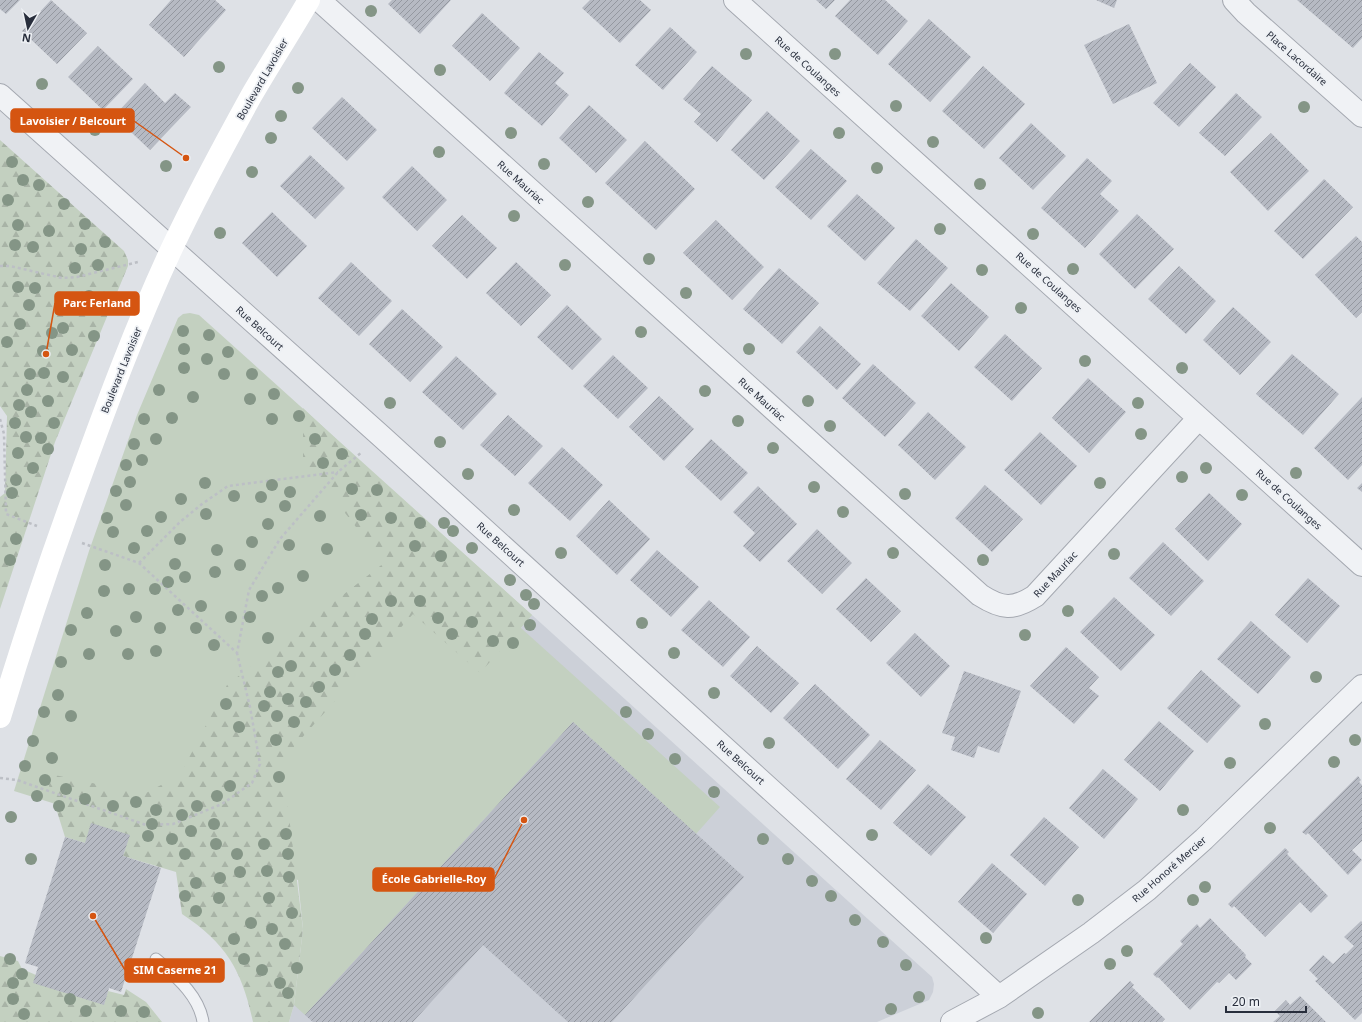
<svg xmlns="http://www.w3.org/2000/svg" width="1362" height="1022" font-family="'Noto Sans',sans-serif">
<style>
.built{fill:#ccd0d8}
.green{fill:#c3d0c0}
.forest{fill:url(#forest-firs)}
.building{fill:url(#building-hatch)}
.lines{fill:none;stroke-linecap:round;stroke-linejoin:round}
.lane-casing{stroke:#a4a8b0;stroke-width:13}
.street-casing{stroke:#a4a8b0;stroke-width:24}
.path{stroke:#bcbfc5;stroke-width:2.5;stroke-dasharray:3 3;stroke-linecap:butt}
.lane{stroke:#f0f2f5;stroke-width:11}
.street{stroke:#f0f2f5;stroke-width:22}
.secondary{stroke:#fff;stroke-width:22}
.tree{fill:#849586}
.labels{text-anchor:middle;stroke-width:3.5;stroke-linejoin:round;paint-order:stroke}
.street-label{font-size:10px;fill:#282e3c;stroke:#edf0f4}
.leader{fill:none;stroke:#d55511;stroke-width:1.5}
.callout-dot{fill:#d55511;stroke:#edf0f4;stroke-width:1.5}
.callout{fill:#d55511;stroke:#d55511;stroke-width:1.5}
.callout-label{font-size:11px;text-anchor:middle;font-weight:bold;fill:#fff}
</style>
<defs>
<pattern id="forest-firs" width="22" height="20" patternUnits="userSpaceOnUse"><rect width="22" height="20" fill="#c3d0c0"/><path d="M5 1l3.5 6h-7zM16 11l3.5 6h-7z" fill="#a8b3a6"/></pattern>
<pattern id="building-hatch" width="6" height="6" patternUnits="userSpaceOnUse"><rect width="6" height="6" fill="#b6bac3"/><path d="M-1 1l2-2M0 6l6-6M5 7l2-2" fill="none" stroke="#9498a0"/></pattern>
</defs>
<rect width="100%" height="100%" fill="#dee1e6"/>
<path class="built" d="M532,615L932,977L934,984L933,992L929,1000L877,1022H289L294,1005L521,628Z"/>
<path class="green" d="M190,313L199,315L532,615L521,628L720,807L696,834L573,722L305,1015L294,1005L303,929L298,880L14,791L89,551L137,415L178,318L183,314Z"/>
<path class="forest" d="M0,140L124,251L128,260V266L55,442L0,609V497L5,493L7,416L0,406Z
M303,408L350,452L532,615L480,673L413,614L282,760L303,929L294,1005L289,1022H253C242,971 227,944 182,914L176,872L123,856L129,836L85,843L65,837L45,773L144,794L180,775L227,685L384,563L303,459Z
M0,956L18,961L22,969L104,1004L108,991L124,995L126,989L146,1002L162,1022H0Z"/>
<path class="building" d="M0,0H20L6,14L0,9Z
M51,0L87,33L57,64L22,31Z
M171,0H215L226,10L184,57L149,25Z
M392,0H451L420,34L388,4Z
M590,0H640L651,10L620,43L582,8Z
M816,0H835L826,9Z
M850,0H885L908,21L878,55L835,16Z
M1096,0H1117L1114,8Z
M1297,0H1362V38L1353,48Z
M482,13L520,48L490,81L452,46Z
M929,19L971,57L930,102L888,64Z
M1129,24L1157,83L1113,104L1084,45Z
M670,27L697,52L663,90L635,65Z
M98,46L133,79L103,110L68,77Z
M539,52L564,73L555,83L569,95L542,126L504,93Z
M1190,63L1216,87L1179,127L1153,103Z
M712,66L752,100L717,142L694,122L701,114L683,99Z
M983,66L1025,104L984,149L942,111Z
M145,83L165,103L175,93L191,107L150,150L114,116Z
M1236,93L1262,117L1225,156L1199,133Z
M342,97L377,130L347,161L312,128Z
M589,105L627,140L596,173L559,138Z
M767,111L800,141L764,180L731,150Z
M1031,123L1066,156L1033,190L999,158Z
M1271,133L1309,171L1268,211L1230,172Z
M645,141L695,189L656,230L605,183Z
M811,149L847,181L811,220L775,187Z
M310,155L345,188L315,219L280,186Z
M1087,158L1112,181L1100,194L1119,211L1085,248L1041,208Z
M412,166L447,200L417,231L382,197Z
M1324,179L1353,207L1303,259L1274,231Z
M857,194L895,228L865,261L827,226Z
M272,212L307,246L277,277L242,243Z
M1137,214L1174,249L1135,289L1099,254Z
M462,215L497,248L467,279L432,246Z
M716,220L764,267L732,300L683,253Z
M1356,236L1362,242V312L1356,318L1315,275Z
M916,239L948,268L910,311L877,283Z
M351,262L392,301L359,336L318,298Z
M516,262L551,295L521,326L486,293Z
M1179,266L1216,301L1186,334L1148,299Z
M779,268L819,303L782,344L743,309Z
M951,283L989,317L959,351L921,316Z
M567,305L602,339L572,370L537,337Z
M1233,307L1271,342L1240,375L1203,340Z
M402,309L443,347L410,382L369,344Z
M820,326L861,364L837,390L796,352Z
M1005,334L1042,368L1012,401L974,367Z
M1292,354L1339,394L1303,435L1256,394Z
M613,355L648,388L618,419L583,386Z
M456,356L497,394L463,430L422,392Z
M873,364L916,403L885,437L842,398Z
M1088,378L1126,412L1089,453L1052,418Z
M659,396L694,429L664,461L629,427Z
M1362,397V465L1348,480L1314,448Z
M928,412L966,447L935,480L898,445Z
M508,415L543,446L515,476L480,445Z
M1040,432L1077,466L1041,505L1004,470Z
M711,439L748,473L721,501L685,467Z
M562,447L603,485L570,521L528,483Z
M1362,483V492L1357,488Z
M985,485L1023,519L992,552L955,518Z
M758,486L797,524L760,562L743,546L755,533L733,512Z
M1209,493L1242,524L1208,561L1175,529Z
M609,500L650,539L617,575L576,536Z
M817,529L852,563L822,594L787,561Z
M1163,542L1204,581L1171,616L1129,578Z
M657,550L699,587L671,617L630,580Z
M866,578L901,611L871,642L836,609Z
M1308,578L1340,606L1307,643L1275,615Z
M1114,597L1155,635L1121,671L1080,632Z
M709,600L750,637L723,667L681,630Z
M1251,621L1291,657L1258,694L1217,659Z
M915,633L950,666L921,697L886,663Z
M757,646L799,683L771,713L730,676Z
M1066,647L1099,677L1089,688L1099,696L1074,724L1030,686Z
M1201,670L1241,706L1207,743L1167,708Z
M964,671L1021,691L999,753L978,746L974,758L951,750L955,737L942,733Z
M815,684L870,735L838,769L783,718Z
M1159,721L1194,751L1160,791L1124,760Z
M573,722L744,877L612,1022H568L483,945L413,1022H313L305,1015Z
M880,740L916,770L881,810L846,779Z
M1103,769L1138,799L1104,839L1069,808Z
M1358,776L1361,780L1359,782L1362,785V841L1352,850L1362,860L1348,875L1308,833L1306,835L1302,832Z
M928,784L966,817L931,856L893,823Z
M1044,817L1079,847L1045,886L1010,855Z
M91,823L130,835L123,856L161,868L121,992L109,988L104,1005L33,983L38,967L25,963L65,837L85,843Z
M1285,848L1289,852L1287,854L1328,896L1311,913L1300,902L1265,937L1234,906L1232,908L1228,904Z
M992,863L1027,894L993,933L958,902Z
M1210,918L1246,955L1245,957L1252,964L1236,980L1229,973L1219,983L1217,982L1190,1010L1158,977L1157,978L1153,974L1183,944L1180,941L1197,924L1200,928Z
M1361,921L1362,922V1013L1355,1020L1315,981L1318,979L1309,970L1323,955L1333,964L1344,953L1346,954L1354,946L1344,937Z
M1130,981L1134,985L1132,987L1165,1019L1162,1022H1089Z
M1300,996L1326,1022H1273L1280,1016L1275,1011L1286,1000L1290,1005Z"/>
<g class="lines">
<g class="lane-casing">
<path id="lane" d="M156,959C175,976 199,995 203,1022"/>
</g>
<g class="street-casing">
<path id="street" d="M319,0L980,595C1002,609 1013,610 1035,596L1199,418
M735,0L1362,565
M1234,0L1246,13L1362,116
M0,95L381,436L999,997
M952,1022L999,997L1091,933L1147,890L1204,839L1362,686"/>
</g>
<path class="path" d="M0,266H10L62,278L77,277L138,262
M0,419L4,434L6,514L37,526
M82,543L139,563L237,653L249,590L280,539L338,472L362,452
M139,563L180,522L202,504L228,486L338,472
M0,778L17,780L146,825L173,824L222,804L252,783L260,764L250,707L237,653"/>
<use href="#lane" class="lane"/>
<use href="#street" class="street"/>
<path class="secondary" d="M0,717C24,637 51,557 80,478C108,401 137,323 172,248C196,197 223,147 250,98C269,65 290,33 309,0"/>
</g>
<g class="tree">
<circle cx="371" cy="11" r="6"/>
<circle cx="746" cy="54" r="6"/>
<circle cx="835" cy="54" r="6"/>
<circle cx="219" cy="67" r="6"/>
<circle cx="440" cy="70" r="6"/>
<circle cx="42" cy="84" r="6"/>
<circle cx="298" cy="88" r="6"/>
<circle cx="896" cy="106" r="6"/>
<circle cx="1304" cy="107" r="6"/>
<circle cx="281" cy="116" r="6"/>
<circle cx="95" cy="130" r="6"/>
<circle cx="511" cy="133" r="6"/>
<circle cx="839" cy="133" r="6"/>
<circle cx="271" cy="138" r="6"/>
<circle cx="933" cy="142" r="6"/>
<circle cx="439" cy="152" r="6"/>
<circle cx="12" cy="162" r="6"/>
<circle cx="544" cy="164" r="6"/>
<circle cx="166" cy="166" r="6"/>
<circle cx="877" cy="168" r="6"/>
<circle cx="252" cy="172" r="6"/>
<circle cx="23" cy="180" r="6"/>
<circle cx="980" cy="184" r="6"/>
<circle cx="39" cy="185" r="6"/>
<circle cx="8" cy="200" r="6"/>
<circle cx="588" cy="202" r="6"/>
<circle cx="64" cy="204" r="6"/>
<circle cx="514" cy="216" r="6"/>
<circle cx="85" cy="224" r="6"/>
<circle cx="18" cy="225" r="6"/>
<circle cx="940" cy="229" r="6"/>
<circle cx="49" cy="231" r="6"/>
<circle cx="220" cy="233" r="6"/>
<circle cx="1033" cy="234" r="6"/>
<circle cx="105" cy="242" r="6"/>
<circle cx="15" cy="245" r="6"/>
<circle cx="33" cy="247" r="6"/>
<circle cx="81" cy="249" r="6"/>
<circle cx="649" cy="259" r="6"/>
<circle cx="98" cy="265" r="6"/>
<circle cx="565" cy="265" r="6"/>
<circle cx="75" cy="268" r="6"/>
<circle cx="1073" cy="269" r="6"/>
<circle cx="982" cy="270" r="6"/>
<circle cx="18" cy="287" r="6"/>
<circle cx="35" cy="288" r="6"/>
<circle cx="686" cy="293" r="6"/>
<circle cx="89" cy="296" r="6"/>
<circle cx="29" cy="305" r="6"/>
<circle cx="1021" cy="308" r="6"/>
<circle cx="20" cy="324" r="6"/>
<circle cx="63" cy="328" r="6"/>
<circle cx="183" cy="331" r="6"/>
<circle cx="641" cy="332" r="6"/>
<circle cx="52" cy="333" r="6"/>
<circle cx="209" cy="335" r="6"/>
<circle cx="94" cy="336" r="6"/>
<circle cx="7" cy="342" r="6"/>
<circle cx="184" cy="349" r="6"/>
<circle cx="749" cy="349" r="6"/>
<circle cx="72" cy="350" r="6"/>
<circle cx="43" cy="351" r="6"/>
<circle cx="228" cy="352" r="6"/>
<circle cx="207" cy="359" r="6"/>
<circle cx="1085" cy="361" r="6"/>
<circle cx="184" cy="368" r="6"/>
<circle cx="1182" cy="368" r="6"/>
<circle cx="44" cy="373" r="6"/>
<circle cx="30" cy="374" r="6"/>
<circle cx="224" cy="374" r="6"/>
<circle cx="252" cy="374" r="6"/>
<circle cx="63" cy="377" r="6"/>
<circle cx="27" cy="390" r="6"/>
<circle cx="159" cy="390" r="6"/>
<circle cx="705" cy="391" r="6"/>
<circle cx="274" cy="394" r="6"/>
<circle cx="193" cy="397" r="6"/>
<circle cx="250" cy="399" r="6"/>
<circle cx="48" cy="401" r="6"/>
<circle cx="808" cy="401" r="6"/>
<circle cx="390" cy="403" r="6"/>
<circle cx="1138" cy="403" r="6"/>
<circle cx="19" cy="405" r="6"/>
<circle cx="31" cy="412" r="6"/>
<circle cx="299" cy="416" r="6"/>
<circle cx="172" cy="418" r="6"/>
<circle cx="144" cy="419" r="6"/>
<circle cx="272" cy="419" r="6"/>
<circle cx="738" cy="421" r="6"/>
<circle cx="15" cy="423" r="6"/>
<circle cx="54" cy="423" r="6"/>
<circle cx="830" cy="426" r="6"/>
<circle cx="1141" cy="434" r="6"/>
<circle cx="26" cy="437" r="6"/>
<circle cx="41" cy="438" r="6"/>
<circle cx="156" cy="439" r="6"/>
<circle cx="315" cy="439" r="6"/>
<circle cx="440" cy="442" r="6"/>
<circle cx="134" cy="444" r="6"/>
<circle cx="773" cy="448" r="6"/>
<circle cx="48" cy="449" r="6"/>
<circle cx="18" cy="453" r="6"/>
<circle cx="342" cy="454" r="6"/>
<circle cx="142" cy="460" r="6"/>
<circle cx="323" cy="463" r="6"/>
<circle cx="126" cy="465" r="6"/>
<circle cx="33" cy="468" r="6"/>
<circle cx="1206" cy="468" r="6"/>
<circle cx="1296" cy="473" r="6"/>
<circle cx="468" cy="474" r="6"/>
<circle cx="1182" cy="477" r="6"/>
<circle cx="16" cy="480" r="6"/>
<circle cx="130" cy="482" r="6"/>
<circle cx="205" cy="483" r="6"/>
<circle cx="1100" cy="483" r="6"/>
<circle cx="272" cy="485" r="6"/>
<circle cx="814" cy="487" r="6"/>
<circle cx="352" cy="489" r="6"/>
<circle cx="377" cy="490" r="6"/>
<circle cx="116" cy="491" r="6"/>
<circle cx="290" cy="492" r="6"/>
<circle cx="12" cy="493" r="6"/>
<circle cx="905" cy="494" r="6"/>
<circle cx="1242" cy="495" r="6"/>
<circle cx="234" cy="496" r="6"/>
<circle cx="261" cy="497" r="6"/>
<circle cx="181" cy="499" r="6"/>
<circle cx="126" cy="505" r="6"/>
<circle cx="285" cy="506" r="6"/>
<circle cx="514" cy="510" r="6"/>
<circle cx="843" cy="512" r="6"/>
<circle cx="206" cy="514" r="6"/>
<circle cx="361" cy="515" r="6"/>
<circle cx="320" cy="516" r="6"/>
<circle cx="161" cy="517" r="6"/>
<circle cx="107" cy="518" r="6"/>
<circle cx="391" cy="518" r="6"/>
<circle cx="420" cy="523" r="6"/>
<circle cx="444" cy="523" r="6"/>
<circle cx="268" cy="524" r="6"/>
<circle cx="147" cy="531" r="6"/>
<circle cx="453" cy="531" r="6"/>
<circle cx="113" cy="532" r="6"/>
<circle cx="16" cy="539" r="6"/>
<circle cx="180" cy="539" r="6"/>
<circle cx="252" cy="542" r="6"/>
<circle cx="289" cy="545" r="6"/>
<circle cx="415" cy="546" r="6"/>
<circle cx="134" cy="548" r="6"/>
<circle cx="472" cy="548" r="6"/>
<circle cx="327" cy="549" r="6"/>
<circle cx="217" cy="550" r="6"/>
<circle cx="561" cy="553" r="6"/>
<circle cx="893" cy="553" r="6"/>
<circle cx="1114" cy="554" r="6"/>
<circle cx="441" cy="556" r="6"/>
<circle cx="10" cy="560" r="6"/>
<circle cx="983" cy="560" r="6"/>
<circle cx="175" cy="564" r="6"/>
<circle cx="105" cy="565" r="6"/>
<circle cx="240" cy="565" r="6"/>
<circle cx="215" cy="572" r="6"/>
<circle cx="303" cy="576" r="6"/>
<circle cx="185" cy="577" r="6"/>
<circle cx="510" cy="580" r="6"/>
<circle cx="168" cy="582" r="6"/>
<circle cx="278" cy="588" r="6"/>
<circle cx="129" cy="589" r="6"/>
<circle cx="155" cy="589" r="6"/>
<circle cx="104" cy="591" r="6"/>
<circle cx="526" cy="595" r="6"/>
<circle cx="262" cy="596" r="6"/>
<circle cx="391" cy="601" r="6"/>
<circle cx="420" cy="601" r="6"/>
<circle cx="534" cy="604" r="6"/>
<circle cx="201" cy="606" r="6"/>
<circle cx="178" cy="610" r="6"/>
<circle cx="1068" cy="611" r="6"/>
<circle cx="87" cy="613" r="6"/>
<circle cx="136" cy="617" r="6"/>
<circle cx="231" cy="617" r="6"/>
<circle cx="250" cy="617" r="6"/>
<circle cx="438" cy="618" r="6"/>
<circle cx="372" cy="619" r="6"/>
<circle cx="472" cy="622" r="6"/>
<circle cx="642" cy="623" r="6"/>
<circle cx="530" cy="625" r="6"/>
<circle cx="160" cy="628" r="6"/>
<circle cx="196" cy="628" r="6"/>
<circle cx="71" cy="630" r="6"/>
<circle cx="116" cy="631" r="6"/>
<circle cx="365" cy="634" r="6"/>
<circle cx="452" cy="634" r="6"/>
<circle cx="1025" cy="635" r="6"/>
<circle cx="268" cy="638" r="6"/>
<circle cx="493" cy="641" r="6"/>
<circle cx="513" cy="643" r="6"/>
<circle cx="214" cy="645" r="6"/>
<circle cx="156" cy="651" r="6"/>
<circle cx="674" cy="653" r="6"/>
<circle cx="89" cy="654" r="6"/>
<circle cx="128" cy="654" r="6"/>
<circle cx="350" cy="655" r="6"/>
<circle cx="61" cy="662" r="6"/>
<circle cx="291" cy="666" r="6"/>
<circle cx="335" cy="670" r="6"/>
<circle cx="278" cy="672" r="6"/>
<circle cx="1316" cy="677" r="6"/>
<circle cx="319" cy="687" r="6"/>
<circle cx="270" cy="692" r="6"/>
<circle cx="714" cy="693" r="6"/>
<circle cx="58" cy="695" r="6"/>
<circle cx="288" cy="699" r="6"/>
<circle cx="306" cy="702" r="6"/>
<circle cx="226" cy="704" r="6"/>
<circle cx="264" cy="706" r="6"/>
<circle cx="44" cy="712" r="6"/>
<circle cx="626" cy="712" r="6"/>
<circle cx="71" cy="716" r="6"/>
<circle cx="277" cy="716" r="6"/>
<circle cx="294" cy="722" r="6"/>
<circle cx="1265" cy="724" r="6"/>
<circle cx="239" cy="727" r="6"/>
<circle cx="648" cy="734" r="6"/>
<circle cx="276" cy="740" r="6"/>
<circle cx="1355" cy="740" r="6"/>
<circle cx="33" cy="741" r="6"/>
<circle cx="769" cy="743" r="6"/>
<circle cx="52" cy="758" r="6"/>
<circle cx="675" cy="759" r="6"/>
<circle cx="1334" cy="762" r="6"/>
<circle cx="1230" cy="763" r="6"/>
<circle cx="25" cy="766" r="6"/>
<circle cx="279" cy="777" r="6"/>
<circle cx="45" cy="780" r="6"/>
<circle cx="230" cy="786" r="6"/>
<circle cx="66" cy="789" r="6"/>
<circle cx="714" cy="792" r="6"/>
<circle cx="37" cy="796" r="6"/>
<circle cx="217" cy="796" r="6"/>
<circle cx="85" cy="799" r="6"/>
<circle cx="136" cy="802" r="6"/>
<circle cx="59" cy="806" r="6"/>
<circle cx="113" cy="806" r="6"/>
<circle cx="197" cy="806" r="6"/>
<circle cx="156" cy="810" r="6"/>
<circle cx="1183" cy="810" r="6"/>
<circle cx="182" cy="815" r="6"/>
<circle cx="11" cy="817" r="6"/>
<circle cx="152" cy="824" r="6"/>
<circle cx="214" cy="824" r="6"/>
<circle cx="1270" cy="828" r="6"/>
<circle cx="191" cy="831" r="6"/>
<circle cx="286" cy="834" r="6"/>
<circle cx="872" cy="835" r="6"/>
<circle cx="148" cy="836" r="6"/>
<circle cx="172" cy="839" r="6"/>
<circle cx="763" cy="839" r="6"/>
<circle cx="216" cy="844" r="6"/>
<circle cx="264" cy="844" r="6"/>
<circle cx="185" cy="854" r="6"/>
<circle cx="237" cy="854" r="6"/>
<circle cx="288" cy="854" r="6"/>
<circle cx="31" cy="859" r="6"/>
<circle cx="788" cy="859" r="6"/>
<circle cx="267" cy="871" r="6"/>
<circle cx="240" cy="872" r="6"/>
<circle cx="289" cy="877" r="6"/>
<circle cx="220" cy="878" r="6"/>
<circle cx="812" cy="881" r="6"/>
<circle cx="196" cy="883" r="6"/>
<circle cx="1205" cy="887" r="6"/>
<circle cx="185" cy="896" r="6"/>
<circle cx="831" cy="896" r="6"/>
<circle cx="219" cy="898" r="6"/>
<circle cx="269" cy="898" r="6"/>
<circle cx="1078" cy="900" r="6"/>
<circle cx="1193" cy="900" r="6"/>
<circle cx="196" cy="911" r="6"/>
<circle cx="292" cy="913" r="6"/>
<circle cx="855" cy="920" r="6"/>
<circle cx="251" cy="923" r="6"/>
<circle cx="272" cy="929" r="6"/>
<circle cx="986" cy="938" r="6"/>
<circle cx="234" cy="939" r="6"/>
<circle cx="883" cy="942" r="6"/>
<circle cx="285" cy="944" r="6"/>
<circle cx="1127" cy="951" r="6"/>
<circle cx="10" cy="959" r="6"/>
<circle cx="244" cy="959" r="6"/>
<circle cx="1110" cy="964" r="6"/>
<circle cx="906" cy="965" r="6"/>
<circle cx="297" cy="968" r="6"/>
<circle cx="262" cy="970" r="6"/>
<circle cx="22" cy="974" r="6"/>
<circle cx="13" cy="983" r="6"/>
<circle cx="280" cy="983" r="6"/>
<circle cx="288" cy="993" r="6"/>
<circle cx="919" cy="997" r="6"/>
<circle cx="13" cy="999" r="6"/>
<circle cx="70" cy="999" r="6"/>
<circle cx="891" cy="1009" r="6"/>
<circle cx="86" cy="1011" r="6"/>
<circle cx="121" cy="1011" r="6"/>
<circle cx="144" cy="1012" r="6"/>
<circle cx="1038" cy="1013" r="6"/>
<circle cx="24" cy="1014" r="6"/>
</g>
<g class="labels">
<g class="street-label">
<text transform="translate(1297 58) rotate(41)" y="4">Place Lacordaire</text>
<text transform="translate(808 66) rotate(42)" y="4">Rue de Coulanges</text>
<text transform="translate(262 79) rotate(-60)" y="4">Boulevard Lavoisier</text>
<text transform="translate(521 182) rotate(42)" y="4">Rue Mauriac</text>
<text transform="translate(1049 282) rotate(42)" y="4">Rue de Coulanges</text>
<text transform="translate(260 328) rotate(42)" y="4">Rue Belcourt</text>
<text transform="translate(121 370) rotate(-68)" y="4">Boulevard Lavoisier</text>
<text transform="translate(762 399) rotate(42)" y="4">Rue Mauriac</text>
<text transform="translate(1289 499) rotate(42)" y="4">Rue de Coulanges</text>
<text transform="translate(501 544) rotate(42)" y="4">Rue Belcourt</text>
<text transform="translate(1055 574) rotate(-47)" y="4">Rue Mauriac</text>
<text transform="translate(741 762) rotate(42)" y="4">Rue Belcourt</text>
<text transform="translate(1169 869) rotate(-41)" y="4">Rue Honoré Mercier</text>
</g>
</g>
<path class="leader" d="M186 158L134 121M46 354L55 303M524 820L494 879M93 916L125 970"/>
<g class="callout-dot">
<circle cx="186" cy="158" r="4"/>
<circle cx="46" cy="354" r="4"/>
<circle cx="524" cy="820" r="4"/>
<circle cx="93" cy="916" r="4"/>
</g>
<g class="callout">
<rect x="11" y="109" width="123" height="23" rx="4"/>
<rect x="55" y="292" width="84" height="23" rx="4"/>
<rect x="373" y="868" width="121" height="23" rx="4"/>
<rect x="125" y="959" width="99" height="23" rx="4"/>
</g>
<g class="callout-label">
<text x="73" y="125">Lavoisier / Belcourt</text>
<text x="97" y="307">Parc Ferland</text>
<text x="434" y="883">École Gabrielle-Roy</text>
<text x="175" y="974">SIM Caserne 21</text>
</g>
<g transform="translate(28 28) rotate(189)" stroke="#edf0f4" stroke-width="3" paint-order="stroke">
<path d="M0-3L7 15L0 10L-7 15Z" fill="#282e3c"/>
<text y="-6" font-size="11" font-weight="bold" text-anchor="middle" fill="#282e3c">N</text>
</g>
<path d="M1226 1006v6h80v-6" fill="none" stroke="#282e3c" stroke-width="2"/>
<text x="1232" y="1006" font-size="12" fill="#282e3c" stroke="#edf0f4" stroke-width="3" paint-order="stroke">20 m</text>
</svg>
